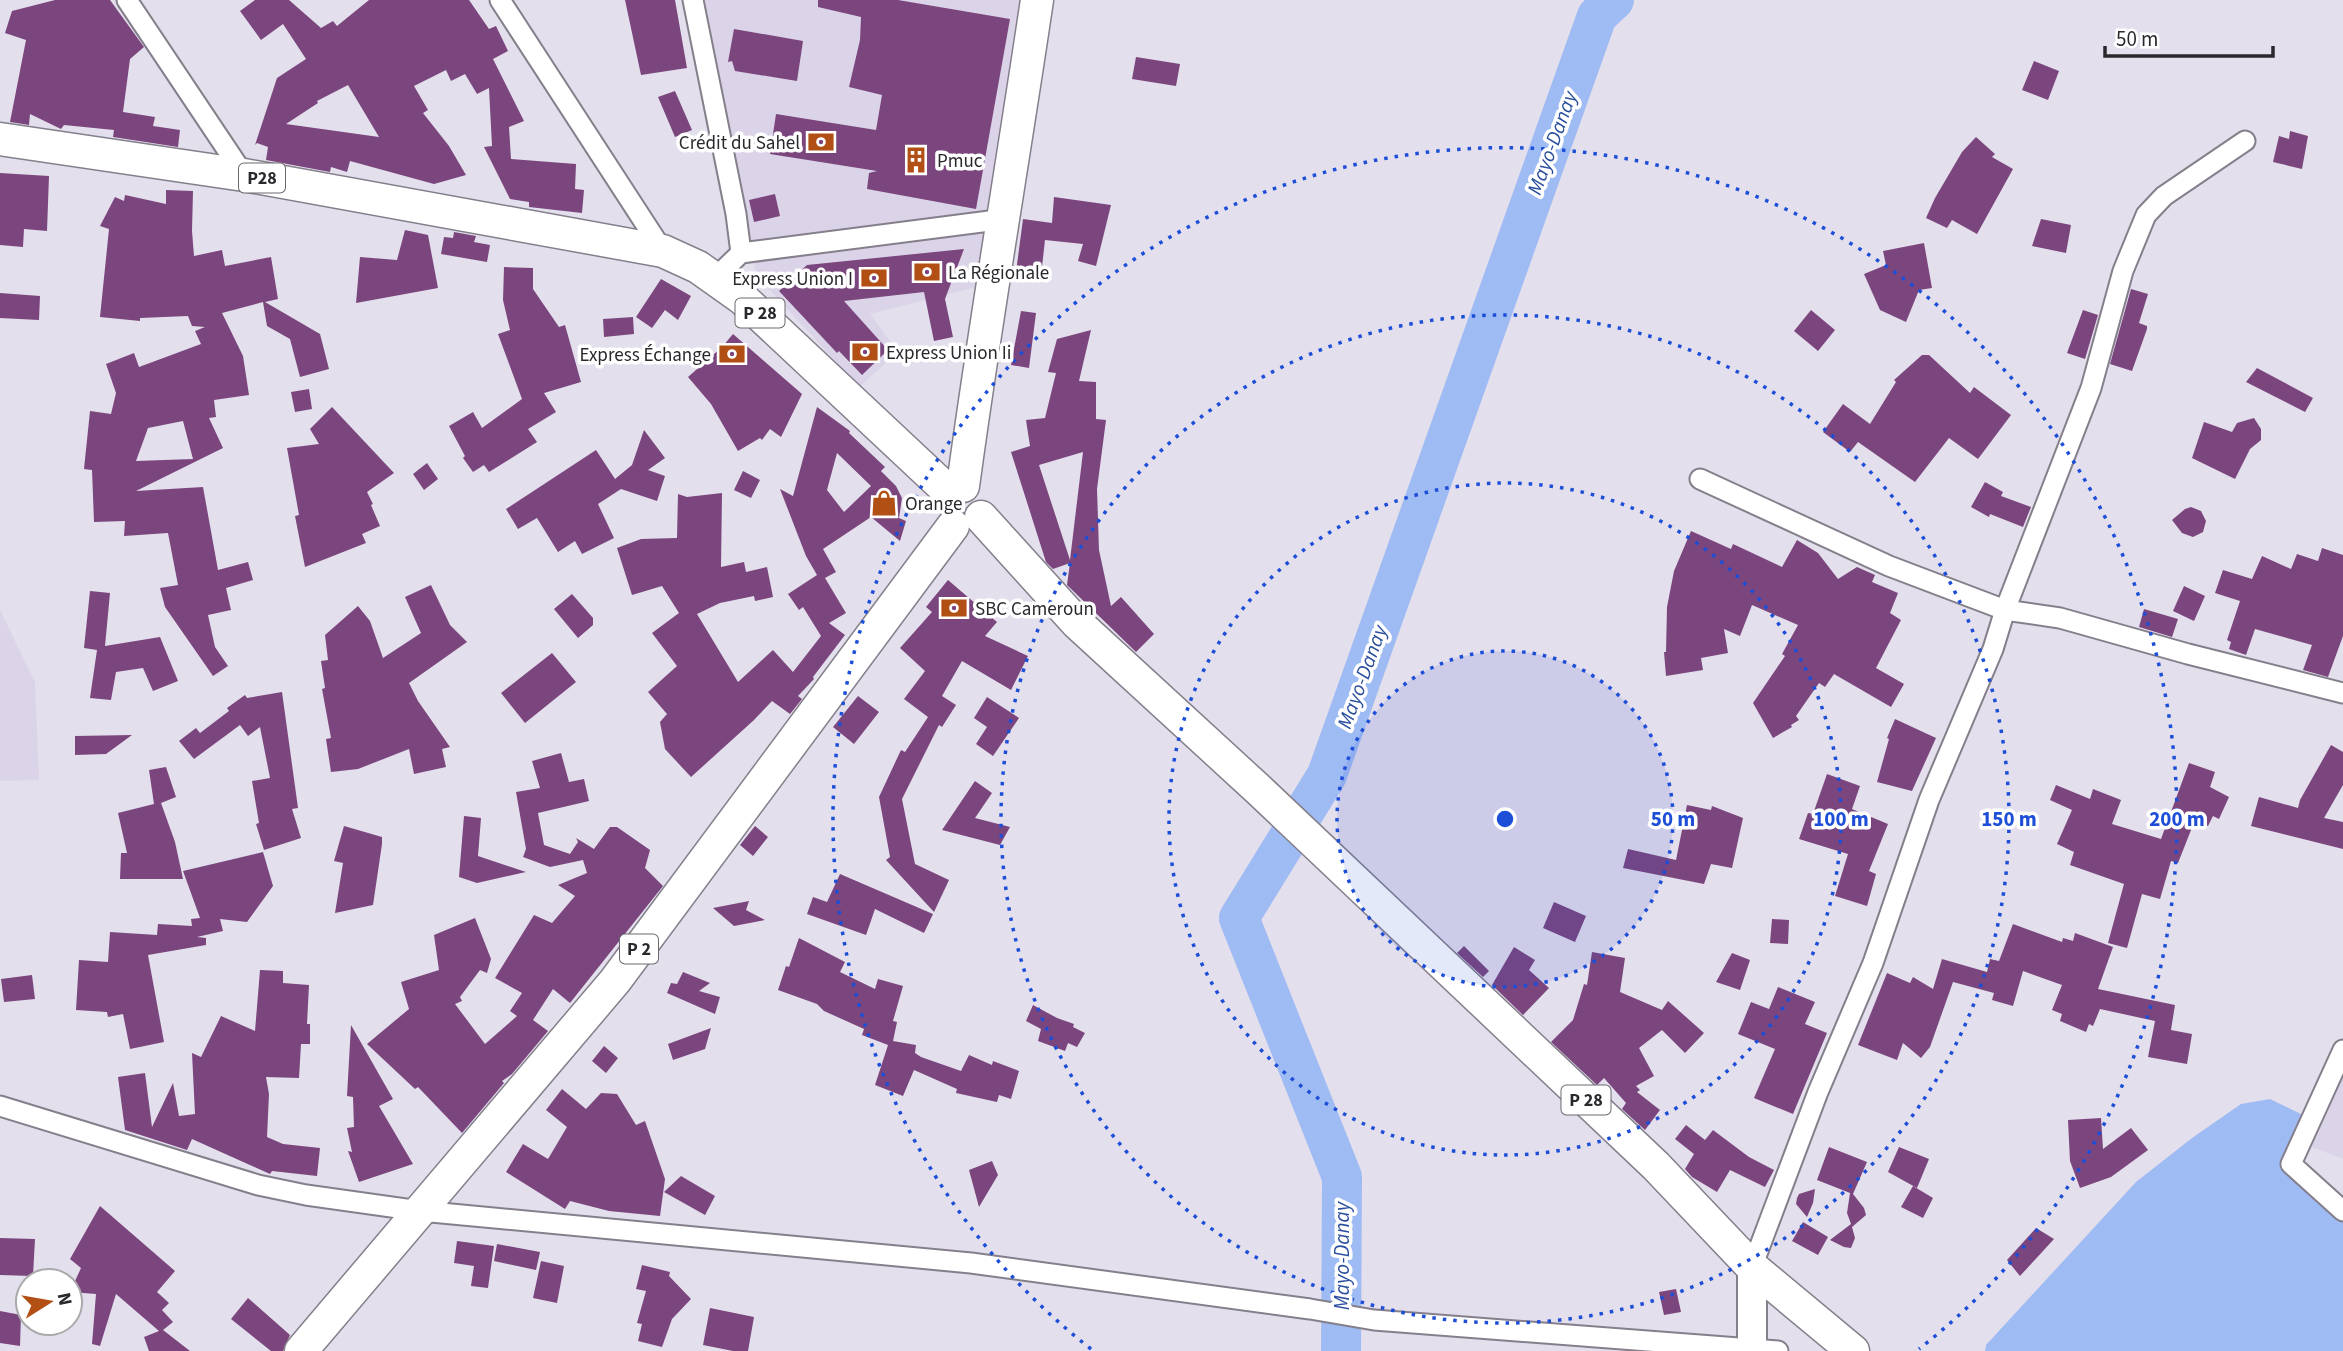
<svg xmlns="http://www.w3.org/2000/svg" width="2343" height="1351" font-family="'Source Sans 3',sans-serif">
<style>
.built{fill:#dbd3e7}
.water{fill:#9fbbf3}
.lines{fill:none;stroke-linecap:round;stroke-linejoin:round}
.river{stroke:#9fbbf3;stroke-width:40}
.building{fill:#7b467e;fill-rule:evenodd}
.minor-casing{stroke:#847f8b;stroke-width:23}
.secondary-casing{stroke:#847f8b;stroke-width:32}
.primary-casing{stroke:#847f8b;stroke-width:35}
.minor{stroke:#fff;stroke-width:19}
.secondary{stroke:#fff;stroke-width:28}
.primary{stroke:#fff;stroke-width:32}
.ring{fill:none;stroke:#1d4ed8;stroke-width:3.5;stroke-dasharray:3.5 7}
.labels{text-anchor:middle;stroke-width:7;stroke-linejoin:round;paint-order:stroke}
.shield{fill:#fff;stroke:#6a686c;stroke-width:2}
.shield-label{font-size:18px;font-weight:bold;fill:#2a282d}
.poi-label{font-size:19px;fill:#2a282d;stroke:#fff;text-anchor:start}
.water-label{font-size:21px;font-style:italic;fill:#2a4e9e;stroke:#fff}
.centre{fill:#1d4ed8;stroke:#fff;stroke-width:3.5}
.ring-label{font-size:21px;text-anchor:middle;font-weight:bold;fill:#1d4ed8;stroke:#fff;stroke-width:7;stroke-linejoin:round;paint-order:stroke}
</style>
<rect width="100%" height="100%" fill="#e4dfec"/>
<path class="built" d="M701,0H1021L976,287L870,314L898,352L859,387L757,276Z
M0,610L35,682L39,780L0,781Z
M2343,1077V1159L2312,1147Z"/>
<path class="water" d="M2270,1099L2309,1118L2288,1165L2343,1213V1351H1985L1986,1345L2136,1182L2192,1138L2241,1104Z"/>
<g class="lines">
<path class="river" d="M1341,1351L1342,1177L1239,918L1327,775L1597,16L1614,0"/>
</g>
<path class="building" d="M55,0H110L144,47L130,59L123,112L155,117L153,126L180,130L178,147L113,137L114,130L64,125L61,129L30,114L29,125L10,122L26,40L5,33L12,11Z
M255,0H289L321,28L333,21L337,26L369,0H469L489,29L496,26L508,51L493,59L524,121L509,127L511,159L576,164L575,189L584,190L582,213L529,207V202L510,199L484,147L492,146L489,88L477,94L465,74L451,81L446,70L414,86L428,110L423,113L449,146L466,175L434,184L350,161L347,172L331,167L330,172L266,160L268,147L257,143L255,145L277,78L306,59L283,24L261,40L240,11ZM348,85L379,137L286,124L318,103L317,101Z
M625,0H675L687,68L641,75Z
M818,0H898L1010,19L976,209L867,189L869,173L877,171L770,154L776,114L876,130L882,95L849,87L860,40L861,17L818,7Z
M734,29L803,41L797,81L735,71L732,61L728,62Z
M1136,57L1180,64L1176,86L1132,79Z
M2034,61L2059,71L2048,100L2022,90Z
M675,91L692,130L675,137L658,97Z
M2290,131L2308,136L2302,169L2273,162L2279,136L2289,139Z
M1976,137L1995,154L1992,157L2013,169L1977,234L1952,220L1947,228L1926,218L1935,198L1962,152Z
M0,173L49,176L47,231L24,229L23,247L0,245Z
M166,190L193,191L192,231L194,256L222,250L225,266L271,257L278,299L265,302L320,334L329,369L300,377L290,339L267,326L263,302L222,313L243,356L249,395L214,400L216,417L209,418L223,448L136,491L203,487L218,570L248,562L253,580L226,588L231,610L208,615L215,647L228,666L213,676L165,607L160,588L178,585L168,533L124,536L125,521L94,522L92,470L84,469L90,411L111,414L116,393L106,364L134,353L139,367L201,344L195,331L205,327L192,326L188,316L140,318V321L100,317L109,229L100,226L115,197L124,201L125,195L166,204ZM183,421L193,459L136,461L148,428Z
M775,194L780,216L754,222L749,200Z
M1054,197L1111,205L1096,266L1078,261L1083,244L1045,240L1041,276L1016,272L1023,219L1052,223Z
M2041,219L2071,225L2066,253L2032,246Z
M405,230L428,235L438,288L356,303L360,257L397,260Z
M454,232L476,236L474,242L490,245L487,262L441,254L444,237L453,238Z
M1924,243L1932,288L1919,290L1906,322L1880,310L1864,274L1886,265L1883,251Z
M964,249L945,299L953,337L934,341L924,292L844,301L888,350L862,375L839,351L837,353L779,291L807,265Z
M504,267L533,268V289L559,327L565,325L581,382L544,393L556,412L528,429L537,442L489,472L484,465L473,472L463,458L465,456L449,426L473,412L482,428L522,399L498,334L510,330L503,300Z
M661,279L691,296L678,320L665,310L652,328L636,317Z
M2131,289L2148,294L2139,323L2147,326V329L2132,371L2110,364Z
M0,293L40,296L39,320L0,318Z
M1811,310L1835,330L1818,351L1794,331Z
M2083,310L2098,315L2085,359L2067,353Z
M1021,311L1036,313L1029,368L1011,365Z
M633,317L634,334L604,337L603,319Z
M1091,330L1079,381L1096,382V419L1106,420L1097,489L1099,550L1111,606L1121,597L1154,634L1136,652L1067,585L1070,563L1053,569L1046,562L1011,452L1030,446L1026,420L1045,418L1056,373L1048,372L1057,339ZM1083,452L1070,560L1039,465Z
M733,334L802,394L781,437L770,429L762,440L760,438L738,451L711,404L688,377L722,347Z
M1922,355H1929L1970,393L1974,387L2011,415L1978,459L1949,438L1915,482L1858,442L1850,452L1823,432L1843,404L1870,424L1896,382L1894,380Z
M2257,368L2313,398L2305,412L2246,382Z
M309,389L312,409L295,412L291,392Z
M332,407L394,473L367,492L373,504L371,505L380,526L362,534L366,543L305,567L295,516L299,515L287,448L319,444L310,429Z
M817,407L850,431L849,433L885,467L881,471L896,486L902,498L899,518L906,521L900,541L871,517L823,549L836,572L825,578L846,613L829,623L845,635L813,677L814,679L798,696L802,699L790,714L772,701L754,720L691,777L665,749L660,722L667,714L648,692L677,666L652,633L679,613L662,586L632,595L617,548L641,539L677,538L678,494L687,497L722,493L721,567L744,562L746,572L767,567L773,597L755,601L754,596L720,603L697,614L738,682L773,650L793,672L821,636L803,607L799,610L788,594L817,575L806,556L780,489L793,496ZM837,453L871,486L844,512L827,490Z
M2254,418L2261,429V440L2250,449L2235,479L2192,458L2204,422L2232,432L2237,423Z
M644,430L665,458L648,470L665,476L657,501L621,489L598,504L614,538L582,554L575,541L558,552L537,518L518,529L506,509L596,450L615,479L632,465Z
M427,463L438,479L424,490L413,474Z
M743,471L760,480L751,498L734,490Z
M1985,482L2003,492L2001,496L2031,507L2023,527L1990,514L1989,517L1971,507Z
M2191,507L2201,511L2206,521L2203,532L2193,537L2182,533L2172,520L2185,509Z
M1691,531L1731,549L1733,544L1782,567L1797,540L1818,553L1838,579L1857,567L1875,575L1872,582L1898,593L1890,613L1901,620L1876,668L1904,684L1891,707L1834,674L1825,687L1819,683L1796,716L1799,720L1791,725L1792,727L1773,738L1753,703L1785,656L1782,654L1798,625L1752,605L1740,636L1724,629L1728,653L1701,658L1703,670L1666,676L1664,652H1666L1667,607L1674,571Z
M2322,548L2343,555V636L2328,677L2303,670L2312,645L2255,629L2246,655L2229,649L2231,642L2227,640L2240,601L2215,593L2223,570L2252,579L2262,556L2291,569L2297,554L2318,561Z
M948,580L997,622L985,636L1028,656L1011,690L962,661L942,696L956,705L942,727L939,725L902,799L915,864L949,880L934,912L886,860L890,857L879,797L901,750L905,752L928,717L904,699L925,671L900,648L932,612L926,607Z
M431,585L450,625L467,642L409,683L418,701L450,747L442,749L446,767L414,774L409,749L358,769L331,772L326,739L331,738L322,689L325,688L321,661L328,660L325,635L358,606L370,621L383,658L421,633L405,597Z
M2184,586L2205,596L2194,621L2173,611Z
M90,591L110,593L105,646L160,637L178,681L153,691L143,668L116,672L111,700L90,698L97,650L84,648Z
M572,594L593,618V625L578,638L554,609Z
M2144,609L2178,619L2172,637L2139,627Z
M552,653L576,682L525,723L501,693Z
M282,692L298,808L292,809L301,838L264,850L256,824L259,823L252,781L270,778L260,727L248,736L240,725L194,759L179,741L196,728L200,733L229,711L227,708L245,695L247,698Z
M858,696L879,712L854,744L833,727Z
M987,697L1019,718L993,756L976,744L987,727L974,718Z
M1895,719L1936,738L1912,791L1877,782L1889,739L1887,738Z
M132,735L106,754L75,755V736Z
M2331,745L2343,752V785L2324,818L2343,822V849L2251,826L2259,797L2298,808L2300,800Z
M561,753L569,782L584,779L589,801L538,813L544,845L570,854L578,842L576,838L594,849L610,827H617L650,850L645,868L663,886L570,1003L553,989L533,1020L548,1031L512,1074L502,1081L504,1083L462,1133L418,1087L415,1089L367,1044L409,1009L401,982L439,970L434,935L475,918L491,959L487,973L480,970L460,997L462,1001L455,1004L485,1044L517,1016L510,1011L522,993L495,978L534,915L552,923L575,896L558,885L587,873L583,860L550,867L523,857L526,849L516,792L540,788L532,761Z
M2189,763L2215,772L2210,787L2229,797L2219,819L2213,816L2208,826L2195,820L2178,863L2171,861L2160,899L2142,894L2127,948L2108,943L2124,884L2070,865L2074,852L2057,844L2072,810L2050,800L2056,785L2090,799L2093,789L2121,800L2112,824L2161,839Z
M166,767L176,797L161,803L175,842L183,879H120L121,853H127L118,813L154,804L149,770Z
M1827,774L1860,786L1852,809L1888,824L1869,871L1876,874L1867,906L1835,896L1848,854L1799,839L1808,813L1813,814Z
M975,781L992,793L975,818L1010,827L1000,845L942,830Z
M1687,805L1711,810L1712,806L1743,818L1732,868L1711,864L1704,884L1623,868L1628,849L1676,860Z
M464,816L481,818L478,856L526,872L477,883L459,877Z
M344,826L382,837V844L373,905L335,913L343,863L334,861Z
M755,826L768,837L753,856L740,845Z
M263,852L273,886L247,922L220,919L223,931L197,937L206,938V945L148,955L164,1042L130,1049L123,1014L108,1017L107,1012L76,1010L79,960L108,962L110,932L157,935L158,924L192,926L191,919L200,918L183,871Z
M840,874L933,914L924,933L875,909L866,935L807,914L813,897L827,902Z
M749,901L746,910L765,920L734,926L713,908Z
M1554,902L1586,916L1575,942L1543,928Z
M1772,919L1789,920L1788,944L1770,943Z
M2013,924L2062,942L2063,938L2073,941L2075,933L2113,947L2098,989L2175,1005L2171,1030L2192,1034L2187,1064L2148,1057L2155,1021L2100,1009L2093,1026L2089,1024L2086,1032L2060,1021L2062,1014L2052,1010L2062,985L2023,971L2013,1006L1992,1000L1994,993L1953,982L1930,1047L1921,1058L1903,1043L1897,1060L1858,1045L1887,973L1910,983L1913,977L1933,989L1942,959L1987,972L1990,959L1999,961Z
M799,938L845,962L840,972L875,989L878,979L903,986L893,1021L897,1022L893,1041L916,1045L915,1053L921,1057L961,1071L969,1055L992,1065L993,1061L1019,1071L1011,1099L999,1095L997,1102L956,1093L957,1089L914,1070L903,1096L875,1085L888,1045L862,1035L864,1029L824,1011L817,1004L778,990L786,966L789,967Z
M1464,946L1489,971L1483,977L1457,953Z
M1514,947L1535,960L1529,970L1549,988L1523,1015L1492,985Z
M1592,952L1625,958L1620,992L1662,1010L1668,1001L1704,1033L1685,1053L1662,1030L1639,1048L1654,1076L1636,1086L1640,1090L1637,1092L1660,1110L1645,1130L1622,1109L1628,1100L1626,1103L1604,1078L1597,1085L1551,1042L1573,1020L1584,984L1587,985Z
M1732,953L1750,960L1740,990L1716,982Z
M260,970L283,971V983L309,985L307,1024H310V1044H301L299,1078L266,1077L269,1094L267,1137L283,1144L320,1148L317,1176L272,1171L270,1174L192,1139L187,1150L125,1130L118,1077L145,1073L152,1127L173,1083L179,1116L195,1114L192,1053L201,1057L221,1016L255,1031Z
M683,972L710,983L699,991L720,997L715,1014L667,993L671,983L677,984Z
M32,975L35,999L4,1002L1,979Z
M1778,987L1815,1002L1805,1024L1827,1033L1793,1114L1754,1098L1775,1049L1738,1034L1751,1002L1769,1009Z
M1033,1005L1057,1018L1074,1024L1073,1027L1085,1033L1077,1047L1068,1043L1065,1051L1038,1041L1041,1029L1026,1021Z
M351,1025L393,1099L379,1106L413,1164L359,1182L348,1151L352,1152L347,1128L354,1127L353,1097L347,1096Z
M711,1028L705,1049L673,1060L668,1044Z
M604,1046L618,1058L606,1073L592,1061Z
M562,1089L586,1109L601,1093L617,1094L636,1125L645,1121L665,1179L660,1216L609,1211L570,1201L565,1209L506,1172L523,1144L548,1159L567,1127L546,1110Z
M2101,1118L2103,1149L2131,1128L2148,1150L2111,1177L2080,1188L2070,1161L2068,1120Z
M1686,1125L1705,1140L1713,1130L1749,1157L1774,1170L1765,1187L1730,1170L1717,1192L1692,1177L1685,1169L1694,1154L1675,1139Z
M1829,1147L1867,1162L1853,1194L1864,1208L1866,1215L1852,1227L1855,1238L1851,1248L1844,1247L1830,1240L1851,1224L1847,1213L1850,1193L1817,1180Z
M1899,1147L1929,1159L1917,1188L1888,1172Z
M992,1161L998,1175L979,1207L969,1170Z
M681,1176L715,1196L705,1215L664,1192Z
M1913,1186L1933,1198L1923,1218L1901,1207Z
M1815,1189L1813,1203L1807,1217L1796,1204L1797,1198L1799,1194Z
M100,1206L175,1271L157,1292L169,1303L162,1310L173,1322L163,1330L190,1351H149L144,1337L159,1331L116,1294L100,1346L92,1344L96,1294L70,1292L81,1268L70,1259Z
M1803,1222L1828,1237L1818,1255L1792,1241Z
M2036,1228L2054,1239L2020,1276L2007,1260Z
M0,1238L35,1239L33,1276L0,1275Z
M457,1241L494,1246L488,1288L471,1286L474,1266L454,1263Z
M497,1244L540,1252L536,1270L494,1261Z
M541,1261L564,1266L557,1303L533,1298Z
M642,1265L670,1272L669,1276L691,1299L672,1319L662,1347L638,1341L642,1324L637,1323L646,1291L636,1289Z
M1676,1289L1681,1312L1664,1315L1659,1292Z
M248,1298L290,1335L283,1351H271L231,1319Z
M710,1308L754,1317L748,1351H733L703,1345Z
M0,1311L21,1315L20,1346L0,1343Z"/>
<g class="lines">
<g class="minor-casing">
<path id="minor" d="M127,0L244,175
M500,0L663,251
M693,0L736,214L741,253
M715,278L741,253L1005,219
M1700,479L1889,566L2005,610L2060,618L2188,654L2343,693
M2343,1050L2291,1164L2343,1211
M0,1106L258,1185L306,1195L420,1211L971,1263L1310,1309L1374,1320L1778,1351
M1752,1267L1818,1092L1873,963L1929,800L1993,649L2005,610L2091,388L2123,271L2146,215L2164,196L2245,141"/>
</g>
<g class="secondary-casing">
<path id="secondary" d="M1752,1351V1267"/>
</g>
<g class="primary-casing">
<path id="primary" d="M0,139L244,175L663,251L698,267L743,299L948,491
M963,486C985,323 1013,162 1037,0
M981,517L1077,623L1259,790L1656,1166L1752,1267L1853,1351
M301,1351L615,981L953,526"/>
</g>
<use href="#minor" class="minor"/>
<use href="#secondary" class="secondary"/>
<use href="#primary" class="primary"/>
</g>
<circle cx="1505" cy="819" r="168" fill="#1d4ed8" fill-opacity=".12"/>
<g class="ring">
<circle cx="1505" cy="819" r="168"/>
<circle cx="1505" cy="819" r="336"/>
<circle cx="1505" cy="819" r="504"/>
<path d="M1091 1349A672 672 0 1 1 1919 1349"/>
</g>
<defs>
<g id="bank-bare" transform="scale(2.1)"><path d="M-6-4H6V4H-6ZM0-2.3a2.3 2.3 0 1 0 0 4.6a2.3 2.3 0 1 0 0-4.6Z" fill="#b24f15" stroke="#fff" stroke-width="2.5" paint-order="stroke"/></g>
<g id="building-bare" transform="scale(2.1)"><path d="M-4-6H4V6H1V3H-1V6H-4ZM-2.5-4.3h1.7v1.8h-1.7ZM.8-4.3h1.7v1.8H.8ZM-2.5-1h1.7V.8h-1.7ZM.8-1h1.7V.8H.8Z" fill="#b24f15" stroke="#fff" stroke-width="2.5" paint-order="stroke"/></g>
<g id="shop-bare" transform="scale(2.1)"><path d="M-5-2.5h2.3a2.7 3.5 0 0 1 5.4 0H5L5.5 6h-11ZM-1.5-2.5h3a1.5 2.3 0 0 0-3 0Z" fill="#b24f15" stroke="#fff" stroke-width="2.5" paint-order="stroke"/></g>
</defs>
<g fill-rule="evenodd">
<use href="#bank-bare" x="821" y="142"/>
<use href="#building-bare" x="916" y="160"/>
<use href="#bank-bare" x="927" y="272"/>
<use href="#bank-bare" x="874" y="278"/>
<use href="#bank-bare" x="865" y="352"/>
<use href="#bank-bare" x="732" y="354"/>
<use href="#shop-bare" x="884" y="503"/>
<use href="#bank-bare" x="954" y="608"/>
</g>
<g class="labels">
<g class="shield">
<rect x="239" y="163.5" width="46" height="29" rx="5"/>
<rect x="735.5" y="298.5" width="49" height="29" rx="5"/>
<rect x="620" y="934.5" width="38" height="29" rx="5"/>
<rect x="1561.5" y="1085.5" width="49" height="29" rx="5"/>
</g>
<g class="shield-label">
<text x="262" y="184">P28</text>
<text x="760" y="319">P 28</text>
<text x="639" y="955">P 2</text>
<text x="1586" y="1106">P 28</text>
</g>
<g class="poi-label">
<text x="800" y="149" text-anchor="end">Crédit du Sahel</text>
<text x="937" y="167">Pmuc</text>
<text x="948" y="279">La Régionale</text>
<text x="853" y="285" text-anchor="end">Express Union I</text>
<text x="886" y="359">Express Union Ii</text>
<text x="711" y="361" text-anchor="end">Express Échange</text>
<text x="905" y="510">Orange</text>
<text x="975" y="615">SBC Cameroun</text>
</g>
<g class="water-label">
<text transform="translate(1552 143) rotate(-70)" y="7">Mayo-Danay</text>
<text transform="translate(1362 677) rotate(-70)" y="7">Mayo-Danay</text>
<text transform="translate(1342 1256) rotate(-90)" y="7">Mayo-Danay</text>
</g>
</g>
<circle cx="1505" cy="819" r="10" class="centre"/>
<g class="ring-label">
<text x="1673" y="826">50 m</text>
<text x="1841" y="826">100 m</text>
<text x="2009" y="826">150 m</text>
<text x="2177" y="826">200 m</text>
</g>
<g transform="translate(49 1302) rotate(79)"><circle r="33" fill="#ffffff" stroke="#aaa9ab" stroke-width="2"/>
<path d="M0-5L12 26L0 18L-12 26Z" fill="#b24f15"/>
<text y="-10" font-size="19" font-weight="bold" text-anchor="middle" fill="#2a282d">N</text>
</g>
<path d="M2105 46v10h168v-10" fill="none" stroke="#2a282d" stroke-width="3.5"/>
<text x="2116" y="46" font-size="21" fill="#2a282d" stroke="#ffffff" stroke-width="5" paint-order="stroke">50 m</text>
</svg>
